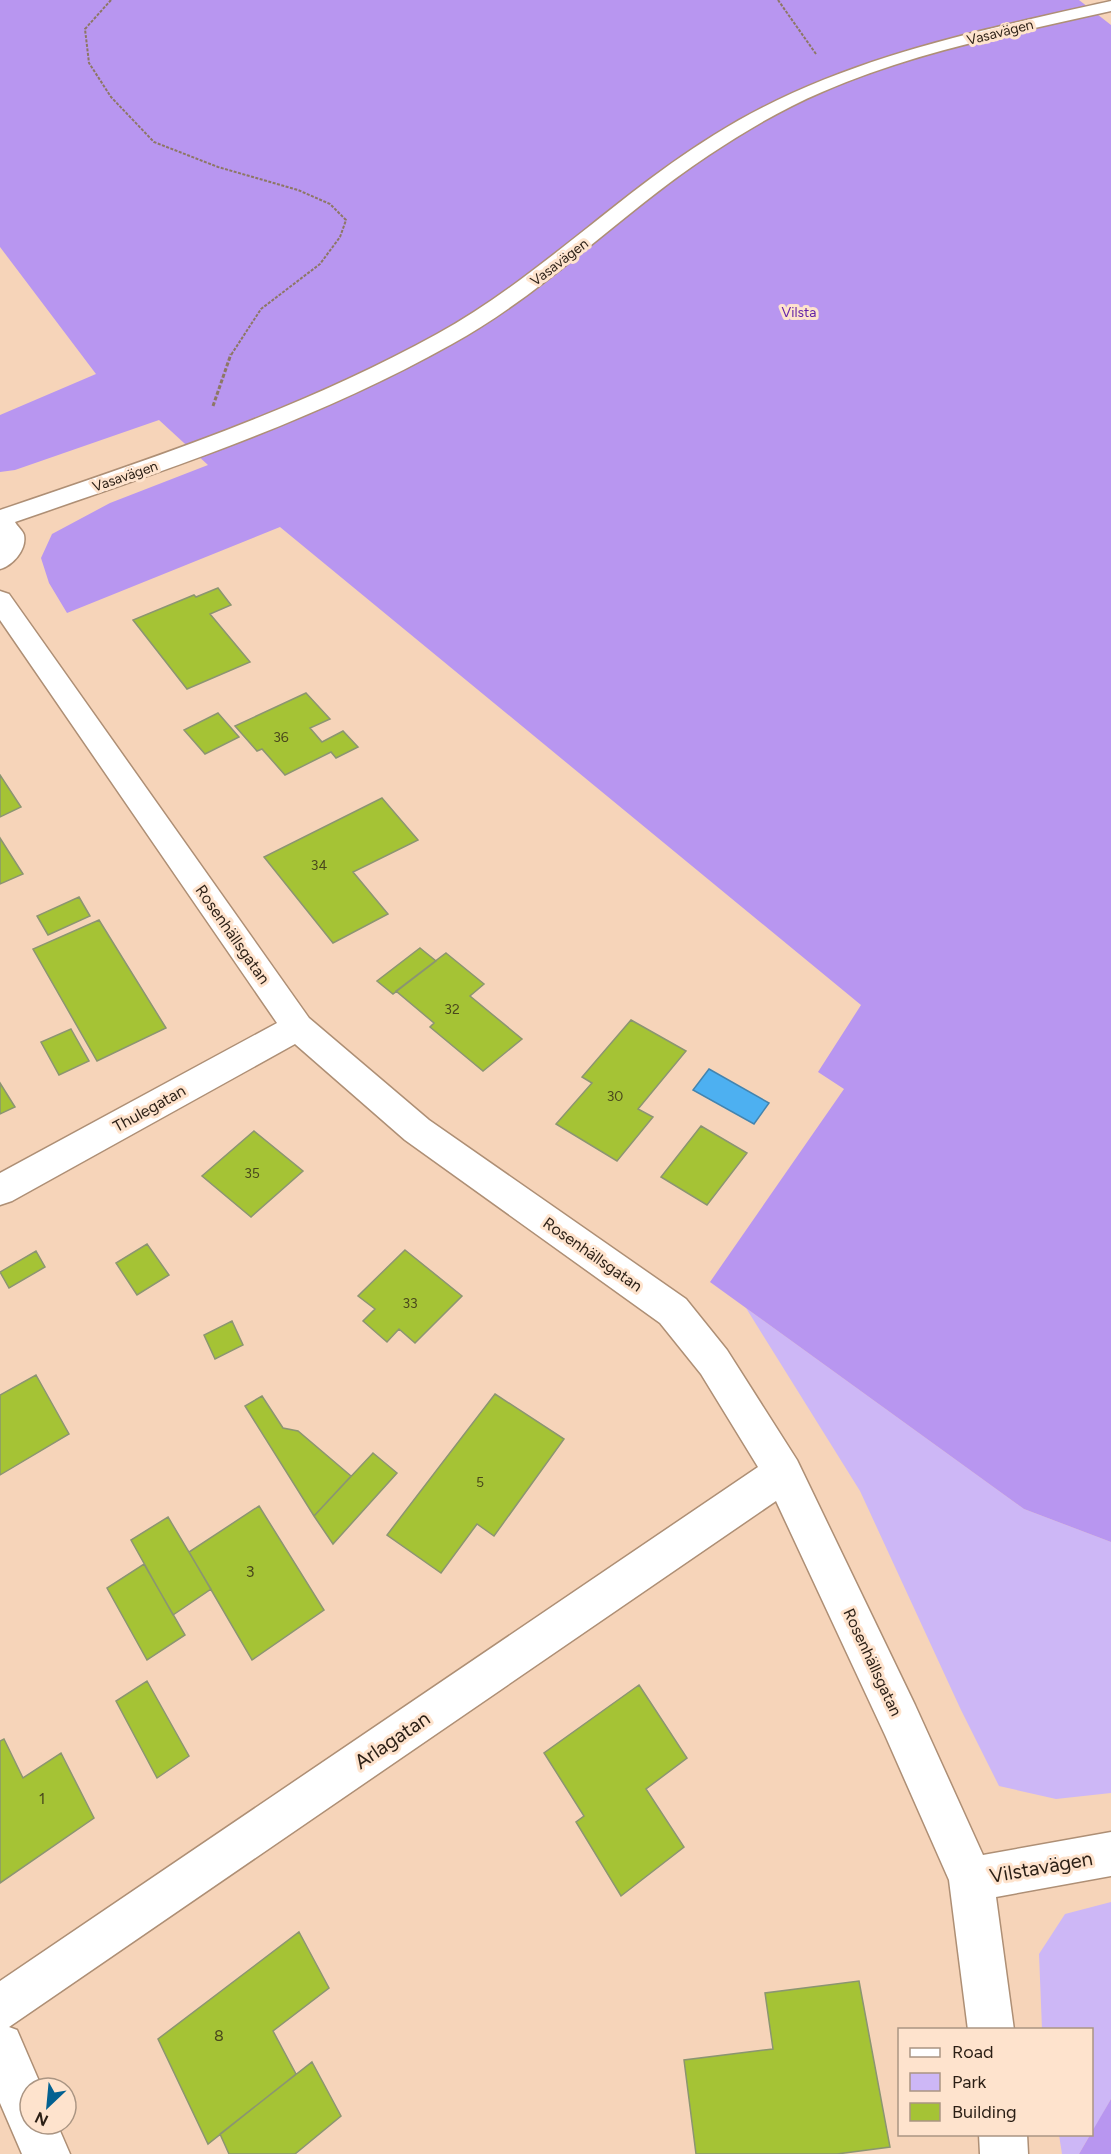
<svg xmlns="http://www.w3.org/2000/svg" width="1111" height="2154" font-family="Figtree,sans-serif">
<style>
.green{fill:#cdb7f6}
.forest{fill:#b896f0}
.water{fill:#4db0f1;stroke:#4384af;stroke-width:1.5}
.building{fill:#a5c335;stroke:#8b9571;stroke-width:1.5}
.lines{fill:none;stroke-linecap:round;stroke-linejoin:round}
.street-casing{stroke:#ae8f75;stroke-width:3}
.secondary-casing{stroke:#ae8f75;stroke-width:3}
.path-far1{stroke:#8d7765;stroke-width:2;stroke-dasharray:3 1.5;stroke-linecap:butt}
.path{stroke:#8d7765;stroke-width:3;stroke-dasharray:4 2;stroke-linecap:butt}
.street{fill:#fff;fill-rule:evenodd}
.secondary{fill:#fff;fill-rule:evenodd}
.labels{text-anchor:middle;stroke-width:6;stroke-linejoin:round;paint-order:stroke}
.far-street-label{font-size:14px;fill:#2b1f15;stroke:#fee3cd}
.far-park-label{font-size:14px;fill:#6523a7;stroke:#fee3cd}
.number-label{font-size:14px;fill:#4a481d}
.street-label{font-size:16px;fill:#2b1f15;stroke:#fee3cd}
.near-number-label{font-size:16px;fill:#4a481d}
.near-street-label{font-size:20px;fill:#2b1f15;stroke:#fee3cd}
</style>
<rect width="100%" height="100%" fill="#f6d4b9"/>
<path class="green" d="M746,1308L1024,1509L1111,1542V1793L1056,1799L999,1786L961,1710L860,1491Z
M1111,1902V2099L1092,2133V2030L1042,2029L1039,1954L1065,1914Z
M1059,2135H1090L1079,2154H1062Z"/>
<path class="forest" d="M0,0H1079L1111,25V1542L1024,1509L710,1282L844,1089L818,1072L861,1005L280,527L67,613L49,583L41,558L52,534L110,503L208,465L159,420L15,470L0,472V415L96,374L0,247Z
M1111,2099V2154H1079Z"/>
<path class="water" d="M709,1069L769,1103L754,1124L693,1090Z"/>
<path class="building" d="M218,588L231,605L210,614L250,662L187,689L133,620L194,595L196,597Z
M306,693L330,719L310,728L322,742L343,731L358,747L336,758L331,752L285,775L262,749L257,751L235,726Z
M218,713L239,737L205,754L184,730Z
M0,775L21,807L0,817Z
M382,798L418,840L353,872L388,914L333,943L264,857Z
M0,838L23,874L0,884Z
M79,897L90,916L48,935L37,916Z
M99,920L166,1028L97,1061L33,949Z
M420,948L436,961L393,994L377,981Z
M446,953L484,984L470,996L522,1039L483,1071L430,1027L434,1023L396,991Z
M631,1020L686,1051L638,1109L653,1117L617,1161L556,1124L592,1083L582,1077Z
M71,1029L89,1061L59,1075L41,1042Z
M0,1083L15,1107L0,1114Z
M701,1126L747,1153L707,1205L661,1177Z
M254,1131L303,1171L251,1217L202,1176Z
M147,1244L169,1275L137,1295L116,1263Z
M405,1250L462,1296L415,1343L399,1329L387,1342L363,1321L375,1309L358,1296Z
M36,1251L45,1267L9,1288L0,1272Z
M232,1321L243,1345L215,1359L204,1335Z
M36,1375L69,1434L0,1475V1395Z
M495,1394L564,1439L494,1536L477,1524L441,1573L387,1535Z
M262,1396L283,1428L298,1431L351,1476L314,1516L245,1406Z
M373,1453L397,1473L333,1544L314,1516Z
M259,1506L324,1610L252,1660L189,1552Z
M168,1517L211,1589L173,1615L131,1540Z
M144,1564L185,1635L147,1660L107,1588Z
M147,1681L189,1756L157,1778L116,1701Z
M639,1685L687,1758L646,1789L684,1847L621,1896L576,1822L584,1816L544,1753Z
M4,1739L23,1778L61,1753L94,1818L0,1883V1741Z
M299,1932L329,1988L273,2031L296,2074L208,2144L158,2039Z
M859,1981L890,2147L837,2154H696L684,2060L773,2049L765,1993Z
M312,2062L341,2116L295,2154H229L220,2134Z"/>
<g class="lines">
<g class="street-casing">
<path id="street" d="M0,591L9,594L309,1018L429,1120L686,1299L727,1350L797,1460L915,1705L983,1855L1111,1832V1876L996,1897L1014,2030H968L949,1880L885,1735L776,1501L9,2027L17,2030L42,2088H30V2124H57L70,2154H22L0,2103V1981L758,1467L701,1374L660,1323L405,1140L295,1044L12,1201L0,1205V1173L277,1023L0,620Z
M979,2134H1027L1028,2154H980Z"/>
</g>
<g class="secondary-casing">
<path id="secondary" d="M1111,1V11C1014,33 914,52 822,92C782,109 745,131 709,155C620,214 546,292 452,344C315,421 163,471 15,522C17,526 23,531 24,535C27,550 12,566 0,569V510C148,460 299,410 437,334C537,279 617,195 714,135C835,59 973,32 1111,1Z"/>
</g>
<path class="path-far1" d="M111,0L85,29L89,63L111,97L154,142L218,167L298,190L330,204L346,220L340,237L320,264L261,309L231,355
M778,0L816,54"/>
<path class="path" d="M213,406L231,354"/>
<use href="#street" class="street"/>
<use href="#secondary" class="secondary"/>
</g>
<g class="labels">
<g class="far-street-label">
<text transform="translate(1000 32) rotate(-14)" y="5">Vasavägen</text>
<text transform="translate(559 262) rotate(-37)" y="5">Vasavägen</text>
<text transform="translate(125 476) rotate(-19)" y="5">Vasavägen</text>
</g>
<g class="far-park-label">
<text x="799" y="317">Vilsta</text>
</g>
<g class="number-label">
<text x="281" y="742">36</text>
<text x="319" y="870">34</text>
<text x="452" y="1014">32</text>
<text x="615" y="1101">30</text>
<text x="252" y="1178">35</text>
<text x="410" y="1308">33</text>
<text x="480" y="1487">5</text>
</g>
<g class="street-label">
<text transform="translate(233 934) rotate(55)" y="6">Rosenhällsgatan</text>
<text transform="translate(149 1108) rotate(-29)" y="6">Thulegatan</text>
<text transform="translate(593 1254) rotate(35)" y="6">Rosenhällsgatan</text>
<text transform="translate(873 1662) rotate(65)" y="6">Rosenhällsgatan</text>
</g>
<g class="near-number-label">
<text x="250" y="1577">3</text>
<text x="42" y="1804">1</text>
<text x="219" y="2041">8</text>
</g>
<g class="near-street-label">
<text transform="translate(392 1740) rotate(-34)" y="7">Arlagatan</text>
<text transform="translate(1041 1867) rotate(-10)" y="7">Vilstavägen</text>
</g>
</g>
<rect x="898" y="2028" width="195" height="108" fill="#fee3cd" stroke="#aa9583" stroke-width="1.5"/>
<rect x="910" y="2048" width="30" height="9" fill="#ffffff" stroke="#aa9583" stroke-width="1.5"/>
<text x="952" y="2058" font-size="18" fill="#2b1f15">Road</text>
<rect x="910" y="2073" width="30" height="18" fill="#cdb7f6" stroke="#aa9583" stroke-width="1.5"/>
<text x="952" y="2088" font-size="18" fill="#2b1f15">Park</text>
<rect x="910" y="2103" width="30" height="18" fill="#a5c335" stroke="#aa9583" stroke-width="1.5"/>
<text x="952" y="2118" font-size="18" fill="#2b1f15">Building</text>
<g transform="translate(48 2106) rotate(206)"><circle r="28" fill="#fee3cd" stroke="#aa9583" stroke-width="1.5"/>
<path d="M0-4.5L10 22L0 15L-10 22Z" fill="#036191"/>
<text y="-9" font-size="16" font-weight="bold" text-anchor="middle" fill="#2b1f15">N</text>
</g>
</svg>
